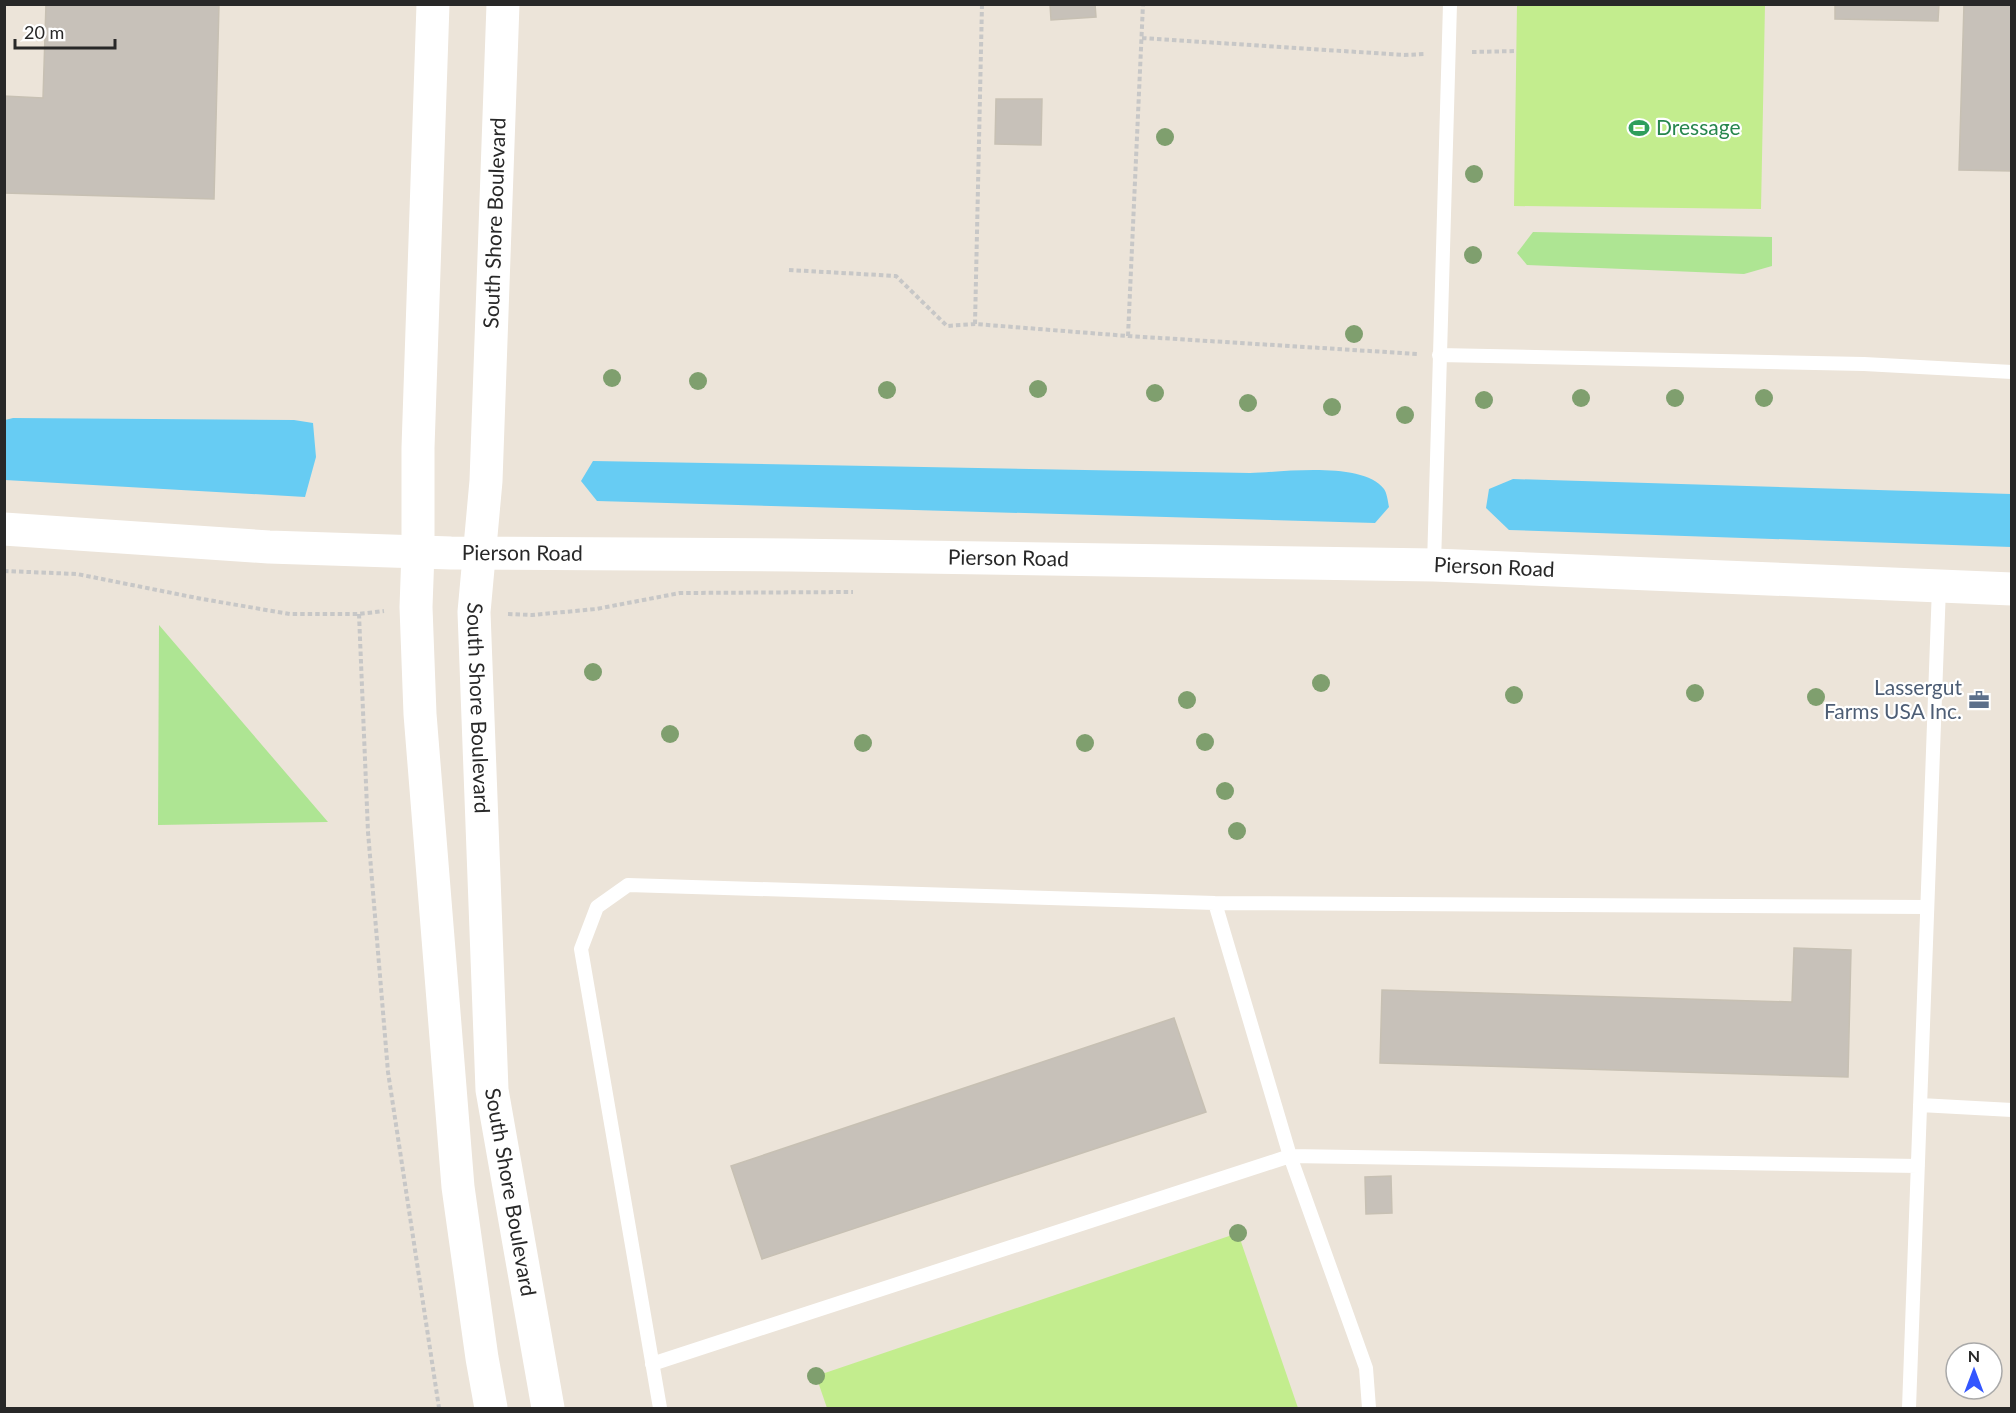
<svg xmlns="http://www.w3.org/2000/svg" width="2016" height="1413" font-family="Lato,sans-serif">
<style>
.green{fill:#aee593}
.pitch{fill:#c3ed8e}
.water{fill:#67ccf3}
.building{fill:#c7c1b9;stroke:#c7c0b3;stroke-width:1.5}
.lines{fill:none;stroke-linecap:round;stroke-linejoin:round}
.path{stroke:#c7c7c7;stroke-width:4;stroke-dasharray:4.5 3;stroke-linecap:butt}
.service{stroke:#fff;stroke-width:14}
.tertiary{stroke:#fff;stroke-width:33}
.tree{fill:#7f9f6e}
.labels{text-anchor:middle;stroke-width:4.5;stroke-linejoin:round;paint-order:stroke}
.leisure-label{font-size:21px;fill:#27864d;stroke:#fff;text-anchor:start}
.street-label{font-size:21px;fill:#282828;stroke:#fff}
.service-label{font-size:21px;fill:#4e5e75;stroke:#fff;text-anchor:end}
</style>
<rect width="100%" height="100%" fill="#ece4d9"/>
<path class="green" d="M1533,232L1772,237V266L1744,274L1527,265L1517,253Z
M159,625L328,822L158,825Z"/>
<path class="pitch" d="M1517,5H1765L1761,209L1514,206Z
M1238,1233L1298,1408H827L816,1376Z"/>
<path class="water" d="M13,418L294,420L313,423L316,457L305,497L5,480V420Z
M593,461L1250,473C1283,472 1363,461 1384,489C1387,493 1388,502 1389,507L1375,523L597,501L581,481Z
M1513,479L2011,494V547L1509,530L1486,508L1489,489Z"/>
<path class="building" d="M46,4H219L214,199L4,193V96L43,98Z
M1050,4H1095L1096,17L1051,20Z
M1835,4H1939L1938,21L1835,19Z
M1964,4H2012V171L1959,170Z
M996,99H1042L1041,145L995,144Z
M1794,948L1851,950L1848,1077L1380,1063L1382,990L1792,1002Z
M1174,1018L1206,1112L762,1259L731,1166Z
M1391,1176L1392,1213L1366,1214L1365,1177Z"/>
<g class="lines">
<path class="path" d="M1142,38L1404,55L1426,54
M1472,52L1517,51
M789,270L896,276L947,326L975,324L1128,336L1418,354
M975,324L982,4
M1128,336L1143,4
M4,571L77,574L202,599L290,614H359L384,611
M359,614L368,832L388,1072L439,1408
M508,614L532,615L596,609L680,593L853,592"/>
<path class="service" d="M1439,355L1864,364L2012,372
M1434,565L1450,4
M1215,903L1290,1156L1366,1368L1369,1408
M1920,1105L2012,1110
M652,1364L1290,1156L1918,1166
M660,1408L581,949L597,907L628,885L1215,903L1927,907
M1909,1408L1939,587"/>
<g class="tertiary">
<path d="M433,4L418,448V552L416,607L420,714L458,1187L482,1358L491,1408"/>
<path id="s1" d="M503,4L486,481L474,612L492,1090L548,1408"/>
<path id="s2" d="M4,529L269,547L451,553L791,555L1434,565L2012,589"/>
</g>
</g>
<g class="tree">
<circle cx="1165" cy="137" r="9"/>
<circle cx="1474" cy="174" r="9"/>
<circle cx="1473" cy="255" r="9"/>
<circle cx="1354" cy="334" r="9"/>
<circle cx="612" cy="378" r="9"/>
<circle cx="698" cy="381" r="9"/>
<circle cx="1038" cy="389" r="9"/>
<circle cx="887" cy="390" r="9"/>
<circle cx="1155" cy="393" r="9"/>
<circle cx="1581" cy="398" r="9"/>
<circle cx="1675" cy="398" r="9"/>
<circle cx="1764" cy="398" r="9"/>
<circle cx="1484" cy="400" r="9"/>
<circle cx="1248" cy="403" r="9"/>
<circle cx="1332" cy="407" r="9"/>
<circle cx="1405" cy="415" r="9"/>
<circle cx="593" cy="672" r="9"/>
<circle cx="1321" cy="683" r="9"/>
<circle cx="1695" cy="693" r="9"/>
<circle cx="1514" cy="695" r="9"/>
<circle cx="1816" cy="697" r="9"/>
<circle cx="1187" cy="700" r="9"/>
<circle cx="670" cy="734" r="9"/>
<circle cx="1205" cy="742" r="9"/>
<circle cx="863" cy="743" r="9"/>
<circle cx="1085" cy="743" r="9"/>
<circle cx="1225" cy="791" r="9"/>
<circle cx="1237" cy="831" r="9"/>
<circle cx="1238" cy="1233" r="9"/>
<circle cx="816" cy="1376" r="9"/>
</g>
<defs>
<g id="stadium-bare" transform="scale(1.62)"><path d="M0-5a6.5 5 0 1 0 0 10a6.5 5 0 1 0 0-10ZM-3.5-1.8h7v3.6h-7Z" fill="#2e9e5b" stroke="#fff" stroke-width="2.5" paint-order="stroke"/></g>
<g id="office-bare" transform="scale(1.62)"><path d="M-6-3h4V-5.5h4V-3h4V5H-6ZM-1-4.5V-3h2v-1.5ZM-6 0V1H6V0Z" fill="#5c6f8a" stroke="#fff" stroke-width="2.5" paint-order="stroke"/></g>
</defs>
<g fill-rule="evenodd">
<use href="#stadium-bare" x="1639" y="128"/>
<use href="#office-bare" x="1979" y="700"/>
</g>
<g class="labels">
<g class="leisure-label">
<text x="1656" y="135">Dressage</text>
</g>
<g class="street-label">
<text transform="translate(495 223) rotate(-88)" y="7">South Shore Boulevard</text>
<text dy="7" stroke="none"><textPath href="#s2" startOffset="519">Pierson Road</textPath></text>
<text dy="7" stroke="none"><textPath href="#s2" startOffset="1005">Pierson Road</textPath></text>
<text dy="7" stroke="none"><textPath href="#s2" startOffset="1491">Pierson Road</textPath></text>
<text dy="7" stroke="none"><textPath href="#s1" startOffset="705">South Shore Boulevard</textPath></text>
<text dy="7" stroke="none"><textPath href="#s1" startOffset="1191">South Shore Boulevard</textPath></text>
</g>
<g class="service-label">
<text x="1962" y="695">Lassergut<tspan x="1962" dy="24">Farms USA Inc.</tspan></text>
</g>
</g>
<rect width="2016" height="1413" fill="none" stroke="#282828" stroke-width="12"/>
<g transform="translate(1974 1371)"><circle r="28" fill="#ffffff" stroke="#a9a9a9" stroke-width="1.5"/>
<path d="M0-4.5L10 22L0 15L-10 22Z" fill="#3356ff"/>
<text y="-9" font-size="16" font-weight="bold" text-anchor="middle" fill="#282828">N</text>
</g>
<path d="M15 39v9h100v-9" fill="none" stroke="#282828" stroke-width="3"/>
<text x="24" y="39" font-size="18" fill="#282828" stroke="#ffffff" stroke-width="4.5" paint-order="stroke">20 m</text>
</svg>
